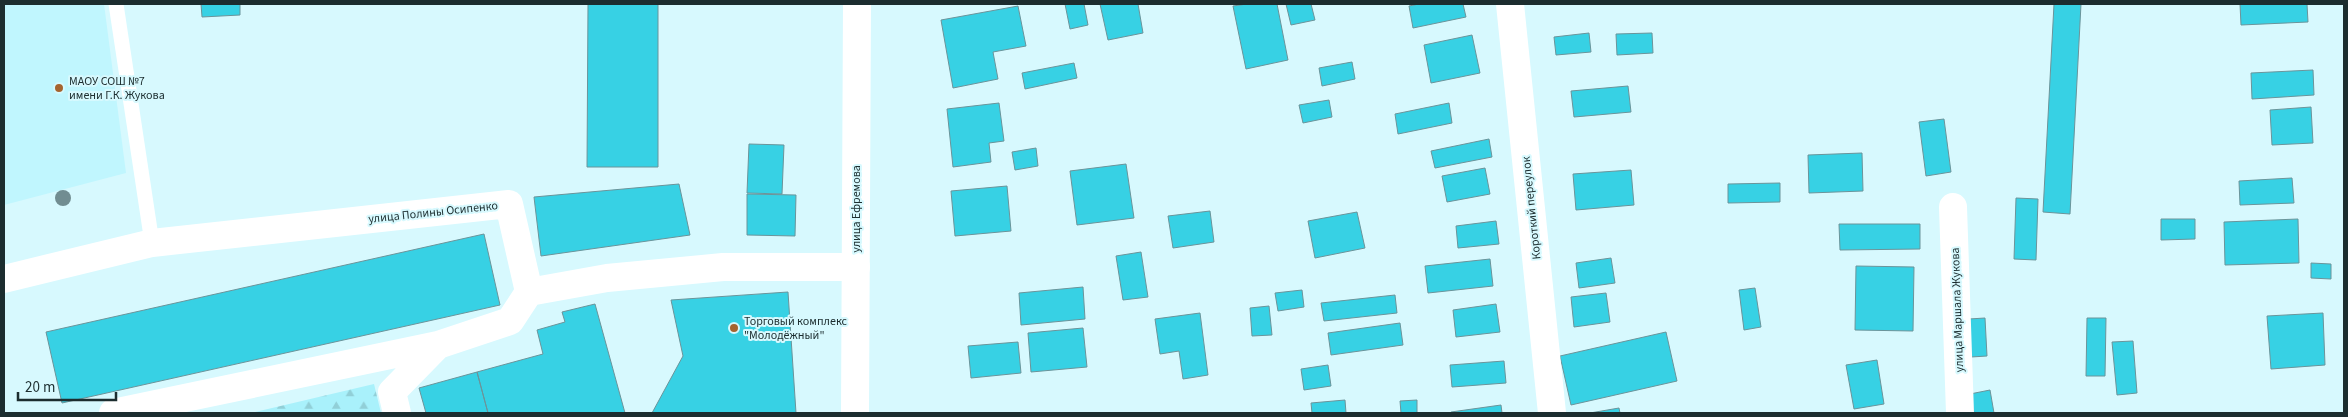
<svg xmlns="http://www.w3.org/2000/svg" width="2348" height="417" font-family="'Source Sans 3',sans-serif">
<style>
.built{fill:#c0f6fe}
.forest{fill:url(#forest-firs)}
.building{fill:#37d1e4;stroke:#6b949a}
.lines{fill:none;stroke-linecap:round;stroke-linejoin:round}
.lane{stroke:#fff;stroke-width:15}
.street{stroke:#fff;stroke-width:28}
.primary{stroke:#fff;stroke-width:28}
.tree{fill:#718d91}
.poi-dot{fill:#a5642f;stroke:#d7f9fe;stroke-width:2}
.labels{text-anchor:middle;stroke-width:4;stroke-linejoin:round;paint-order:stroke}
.poi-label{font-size:12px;fill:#1c2d2f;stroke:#d7f9fe;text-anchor:start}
.street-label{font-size:12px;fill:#1c2d2f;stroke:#d7f9fe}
</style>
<defs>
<pattern id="forest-firs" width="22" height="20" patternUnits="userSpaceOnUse" patternTransform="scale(1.25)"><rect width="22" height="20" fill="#a9f1fb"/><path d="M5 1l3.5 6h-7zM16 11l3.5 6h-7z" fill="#91cfd7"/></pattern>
</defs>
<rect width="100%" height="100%" fill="#d7f9fe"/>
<path class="built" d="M4,4H104L126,173L4,205Z"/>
<path class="forest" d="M374,384L381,413H251Z"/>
<path class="building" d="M201,4H240V15L202,17Z
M588,4H658V167H587Z
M1065,4H1084L1088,25L1070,29Z
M1100,4H1138L1143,33L1108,40Z
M1247,4H1277L1288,60L1246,69L1233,6Z
M1286,4H1311L1315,20L1291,25Z
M1419,4H1463L1466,17L1413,28L1409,6Z
M2054,4H2081L2070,214L2043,212Z
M2240,4H2307L2308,22L2241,25Z
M1018,6L1026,46L993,52L998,79L953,88L941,20Z
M1589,33L1591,52L1556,55L1554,37Z
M1652,33L1653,53L1617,55L1616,34Z
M1472,35L1480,73L1431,83L1424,45Z
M1352,62L1355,79L1322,86L1319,68Z
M1074,63L1077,78L1025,89L1022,73Z
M2313,70L2314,95L2252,99L2251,73Z
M1628,86L1631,112L1574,117L1571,91Z
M1329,100L1332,117L1303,123L1299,105Z
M999,103L1004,141L989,143L991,162L953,167L947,109Z
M1449,103L1452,123L1398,134L1395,114Z
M2311,107L2313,143L2272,145L2270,110Z
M1944,119L1951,172L1926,176L1919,122Z
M1489,139L1492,157L1435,168L1431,151Z
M749,144L784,145L782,194L747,193Z
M1036,148L1038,166L1015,170L1012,152Z
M1862,153L1863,191L1809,193L1808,155Z
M1126,164L1134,218L1077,225L1070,171Z
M1485,168L1490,194L1447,202L1442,176Z
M1631,170L1634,205L1576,210L1573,174Z
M2292,178L2294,203L2240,205L2239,181Z
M1780,183V202L1728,203V184Z
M679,184L690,235L541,256L534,197Z
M1007,186L1011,231L955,236L951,191Z
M747,194L796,195L795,236L747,235Z
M2016,198L2038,199L2036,260L2014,259Z
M1210,211L1214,242L1173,248L1168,216Z
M1357,212L1365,248L1315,258L1308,221Z
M2161,219H2195V239L2161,240Z
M2298,219L2299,263L2225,265L2224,222Z
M1496,221L1499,244L1458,248L1456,226Z
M1839,224H1920V249L1840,250Z
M484,234L500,305L62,403L46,332Z
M1141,252L1148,297L1123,300L1116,256Z
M1611,258L1615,283L1579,288L1576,263Z
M1490,259L1493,286L1428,293L1425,266Z
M2311,263L2331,264V279L2311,278Z
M1856,266L1914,267L1913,331L1855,330Z
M1083,287L1085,319L1021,325L1019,293Z
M1755,288L1761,327L1744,330L1739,290Z
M1302,290L1304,307L1278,311L1275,293Z
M788,292L796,413H652L683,356L671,300Z
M1606,293L1610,322L1574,327L1571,297Z
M1395,295L1397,313L1324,321L1321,303Z
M595,304L625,413H488L477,372L543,354L537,330L565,322L562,312Z
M1496,304L1500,332L1456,337L1453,310Z
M1269,306L1272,335L1252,336L1250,308Z
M1200,313L1208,375L1183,379L1179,351L1160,354L1155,319Z
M2323,313L2325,365L2271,369L2267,316Z
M1985,318L1987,356L1971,357L1969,319Z
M2087,318H2106L2105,376H2086Z
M1400,323L1403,345L1331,355L1328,333Z
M1083,328L1087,367L1031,372L1028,333Z
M1666,332L1677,381L1571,405L1560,356Z
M2133,341L2137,393L2117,395L2112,342Z
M1018,342L1021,373L971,378L968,346Z
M1877,360L1884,404L1854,409L1846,365Z
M1504,361L1506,383L1452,387L1450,365Z
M1328,365L1331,386L1304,390L1301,369Z
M477,372L488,413H426L419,388Z
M1990,390L1994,413H1974L1970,394Z
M1345,400L1346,413H1312L1311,403Z
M1417,400V413H1401L1400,401Z
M1501,405L1502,413H1451V412Z
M1619,408L1620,413H1590Z"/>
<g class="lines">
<path class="lane" d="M116,4L152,243"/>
<path class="street" d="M1510,4L1552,413
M1953,207L1960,413
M4,279L152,243L509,204L529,292L607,278L723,267H856
M113,413L438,345L510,321L529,292
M397,413L392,392L438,345"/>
<path class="primary" d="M855,413L857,4"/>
</g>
<circle class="tree" cx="63" cy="198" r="8"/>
<g class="poi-dot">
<circle cx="59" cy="88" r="5"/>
<circle cx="734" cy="328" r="5"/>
</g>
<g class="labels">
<g class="poi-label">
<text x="69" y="85">МАОУ СОШ №7<tspan x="69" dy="14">имени Г.К. Жукова</tspan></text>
<text x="744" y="325">Торговый комплекс<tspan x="744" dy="14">"Молодёжный"</tspan></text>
</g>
<g class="street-label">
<text transform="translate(1531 208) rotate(-96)" y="4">Короткий переулок</text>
<text transform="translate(856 209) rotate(-90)" y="4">улица Ефремова</text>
<text transform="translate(433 212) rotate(-6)" y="4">улица Полины Осипенко</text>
<text transform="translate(1957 310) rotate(-92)" y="4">улица Маршала Жукова</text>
</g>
</g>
<rect width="2348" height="417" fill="none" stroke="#1c2d2f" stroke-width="10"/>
<path d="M18 392v8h98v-8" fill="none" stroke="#1c2d2f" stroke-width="2.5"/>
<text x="25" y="392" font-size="15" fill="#1c2d2f" stroke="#d7f9fe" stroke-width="4" paint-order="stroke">20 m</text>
</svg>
